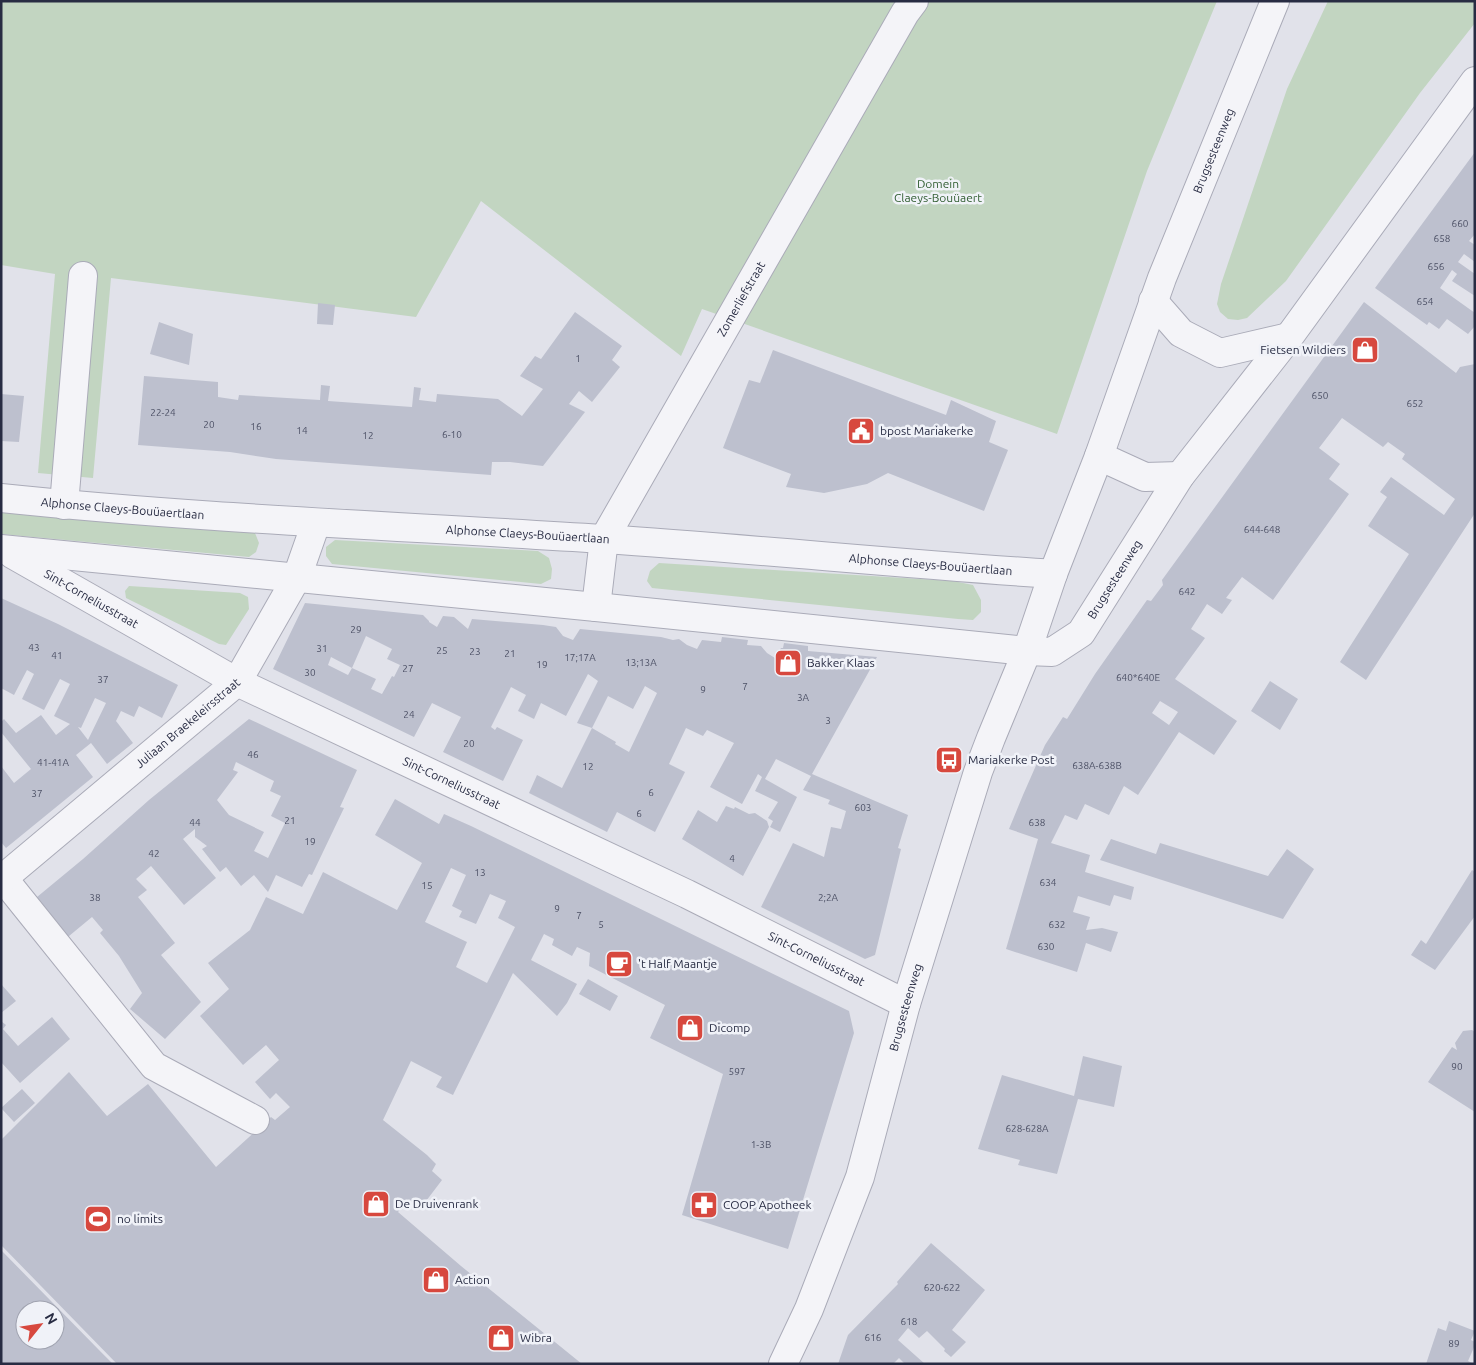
<svg xmlns="http://www.w3.org/2000/svg" width="1476" height="1365" font-family="Ubuntu,sans-serif">
<style>
.green{fill:#c2d5c1}
.building{fill:#bdc0ce;fill-rule:evenodd}
.lines{fill:none;stroke-linecap:round;stroke-linejoin:round}
.minor-casing{stroke:#aaabb8;stroke-width:30}
.minor{stroke:#f4f4f8;stroke-width:28}
.labels{text-anchor:middle;stroke-width:5;stroke-linejoin:round;paint-order:stroke}
.number-label{font-size:10px;fill:#4d5166}
.street-label{font-size:12px;fill:#282c43;stroke:#f0f2f8}
.park-label{font-size:12px;fill:#346035;stroke:#f0f2f8}
.poi-label{font-size:12px;fill:#282c43;stroke:#f0f2f8;text-anchor:start}
</style>
<rect width="100%" height="100%" fill="#e1e2ea"/>
<path class="green" d="M1,1H1217L1147,171L1057,434L702,309L681,356L481,201L416,317L111,278L93,478L38,473L55,274L1,265Z
M1328,1H1475V23L1420,93L1286,281L1247,318L1238,320L1228,319L1220,312L1217,304L1221,284L1287,89Z
M1,511L234,527L255,533L259,543L256,552L249,557L1,534Z
M335,540L538,551L549,558L552,569L551,579L541,584L332,564L326,556V547Z
M659,563L953,581L973,585L981,600V612L973,620L958,619L652,588L647,581L650,571Z
M129,586L240,593L248,597L249,609L226,645L219,644L126,598L125,591Z"/>
<path class="building" d="M1475,152V234L1469,241L1475,245V262L1464,254L1458,262L1475,274V296L1452,281L1457,274L1452,270L1440,288L1475,313V326L1468,334L1447,319L1439,329L1429,322L1427,325L1375,288Z
M1364,302L1456,373L1460,367L1475,364V513L1366,680L1340,662L1409,554L1368,526L1387,497L1380,492L1391,477L1444,515L1455,499L1402,459L1405,454L1388,442L1383,447L1342,418L1319,448L1340,464L1329,479L1349,494L1273,600L1242,577L1226,598L1232,600L1222,614L1207,604L1191,629L1205,638L1175,679L1237,721L1214,755L1179,732L1138,795L1124,786L1109,815L1085,804L1077,820L1065,815L1051,843L1090,855L1085,872L1134,887L1131,900L1114,895L1110,906L1078,896L1073,912L1090,917L1086,930L1102,928L1118,932L1111,952L1086,943L1077,972L1006,949L1038,839L1009,829L1023,795L1045,745L1063,717L1067,719L1095,674L1147,600L1151,601L1163,585L1162,580ZM1160,701L1178,712L1169,725L1152,713Z
M318,303L335,305L333,325L317,324Z
M575,312L622,346L612,360L620,367L592,402L579,391L569,404L585,412L543,466L510,462H492L491,475L276,459L230,452L138,445L144,376L218,382V397L238,400L239,395L320,400L321,385L330,386L328,401L412,407L414,387L421,388L419,400L436,402L437,394L498,399L522,416L543,389L520,376L535,356L541,359Z
M159,322L193,334L189,365L150,354Z
M773,350L946,415L951,400L996,421L989,442L1008,450L984,511L888,473L867,484L824,493L786,487L791,474L723,448L749,380L760,383Z
M1,394L24,396L19,442L1,441Z
M1,598L58,624L178,685L162,718L139,706L134,717L121,711L116,721L133,743L107,764L91,743L76,755L93,777L6,848L1,842V766L14,783L31,769L1,732V722L4,719L16,733L41,715L56,735L70,724L54,716L70,684L60,679L44,710L22,699L34,674L27,670L14,695L1,688ZM95,698L106,703L88,740L78,727L81,728Z
M305,603L423,615L429,621V622L437,627L443,616L454,617L468,629L472,619L543,625L556,627L563,636L573,640L580,629L661,637L673,640L679,639L687,645L697,649L702,640L721,642L722,637L748,640L747,645L761,646L767,653L775,658L781,648H783L784,643L808,646V651L877,657L812,774L908,815L898,848L901,849L875,955L865,959L761,907L793,843L824,857L831,827L841,829L846,811L828,804L830,800L803,790L811,776L776,759L765,779L797,797L780,832L770,827L773,821L768,818L778,802L755,791L762,777L758,774L742,804L710,787L734,743L707,730L703,736L686,728L669,764L685,772L655,832L617,812L607,832L529,793L537,775L562,788L592,728L616,742L615,744L629,752L657,693L645,686L633,709L608,696L592,728L577,723L598,681L588,674L566,716L541,703L534,719L518,711L526,695L511,687L491,727L495,730L497,727L523,740L503,781L443,752L461,717L432,703L414,737L273,669ZM366,636L392,649L387,659L400,665L394,677L392,676L382,694L371,689L376,679L352,668ZM331,657L352,668L348,675L328,665Z
M1270,681L1298,699L1280,730L1251,711Z
M249,719L357,770L340,807L344,808L312,875L309,874L302,887L276,875L268,892L254,875L241,886L226,867L220,872L202,849L207,846L195,837V829L183,839L216,878L184,905L151,866L136,879L147,890L138,897L175,943L161,955L201,1002L165,1039L130,1009L142,993L119,956L100,933L103,930L92,917L63,941L31,902L83,859L149,800ZM236,762L274,781L270,791L281,796L271,816L285,823L268,858L254,851L264,832L229,815L217,800L238,772L233,770Z
M395,799L439,824L444,814L471,826L849,1011L854,1033L788,1249L682,1215L723,1074L650,1038L665,1005L589,966L590,953L577,947L572,956L552,945L554,939L544,934L531,960L577,984L567,1003L557,1016L513,973L453,1095L436,1087L442,1077L411,1061L383,1120L427,1155L436,1164L432,1171L442,1180L420,1209L409,1199L398,1212L461,1266L582,1364H117L1,1245V1140L69,1072L107,1116L148,1084L216,1167L271,1117L275,1120L290,1107L276,1093L270,1099L255,1082L279,1060L266,1045L243,1065L200,1016L229,989L208,963L250,930L266,897L303,914L323,872L397,910L422,863L375,835ZM451,868L466,875L452,906L462,911L459,917L476,924L490,894L506,901L498,918L515,927L487,983L456,967L467,942L425,922Z
M726,806L734,809L735,807L749,814L755,813L767,821L769,827L743,876L682,839L698,810L717,822Z
M1111,839L1156,854L1160,843L1268,876L1287,849L1314,869L1283,919L1100,860Z
M1472,870L1475,872V916L1435,970L1411,955L1421,940L1426,944Z
M588,979L618,996L610,1011L579,994Z
M1,984L16,1001L1,1013Z
M52,1017L70,1039L20,1083L1,1062V1021L6,1025L3,1029L18,1046Z
M1472,1030L1475,1032V1112L1428,1082L1452,1047L1457,1050L1455,1043L1463,1031Z
M1083,1056L1122,1066L1114,1107L1078,1099L1057,1174L1018,1165L1020,1160L978,1149L1002,1075L1074,1096Z
M22,1089L35,1103L14,1122L1,1108Z
M931,1243L985,1290L952,1330L966,1342L951,1357L944,1351L945,1349L927,1331L919,1338L908,1328L898,1340L925,1364H905L899,1358L893,1364H838L848,1335L898,1284L897,1282Z
M1,1250L99,1350L113,1364H1ZM25,1310H55V1340H25Z
M1449,1321L1475,1331L1471,1340L1475,1342V1345L1468,1361L1474,1364H1426L1438,1328L1446,1331Z"/>
<g class="lines">
<g class="minor-casing">
<g id="minor">
<path d="M1153,301L1181,333L1220,353L1289,337"/>
<path d="M1099,456L1145,477L1180,476"/>
<path id="s1" d="M1,498C202,519 403,526 604,539C753,549 903,564 1053,574"/>
<path d="M64,505L83,276"/>
<path id="s2" d="M1,549L596,607L1027,651L1052,652L1081,633L1180,476L1289,337L1475,81"/>
<path id="s3" d="M12,554L237,682L687,894L906,1004"/>
<path id="s4" d="M596,607L604,539L905,13L914,1"/>
<path d="M3,878L154,1066L255,1120"/>
<path id="s5" d="M1,880L237,682L297,577L316,523"/>
<path id="s6" d="M783,1364L809,1309L860,1177L906,1004L978,772L991,738L1027,651L1053,574L1099,456L1162,278L1275,1"/>
</g>
</g>
<use href="#minor" class="minor"/>
</g>
<defs>
<g id="shop-square" transform="scale(1.4375)"><rect x="-9" y="-9" width="18" height="18" rx="4" fill="#d7483e" stroke="#f0f2f8"/><path d="M-5-2.5h2.3a2.7 3.5 0 0 1 5.4 0H5L5.5 6h-11ZM-1.5-2.5h3a1.5 2.3 0 0 0-3 0Z" fill="#fff"/></g>
<g id="civic-square" transform="scale(1.4375)"><rect x="-9" y="-9" width="18" height="18" rx="4" fill="#d7483e" stroke="#f0f2f8"/><path d="M-.6-6.5H3V-4.5H.6V-3L4-1V1h2V6H-6V1h2V-1L-.6-3ZM-1.2 2.5V6h2.4V2.5Z" fill="#fff"/></g>
<g id="bus-square" transform="scale(1.4375)"><rect x="-9" y="-9" width="18" height="18" rx="4" fill="#d7483e" stroke="#f0f2f8"/><path d="M-5-6H5V4H4V6H2V4H-2V6H-4V4H-5ZM-3.5-4V0h7V-4ZM-3.5 1.2v1.5H-2V1.2ZM2 1.2v1.5H3.5V1.2Z" fill="#fff"/></g>
<g id="cafe-square" transform="scale(1.4375)"><rect x="-9" y="-9" width="18" height="18" rx="4" fill="#d7483e" stroke="#f0f2f8"/><path d="M-5.5-4.5H6V0H3Q3 3.5 0 3.5H-2.5Q-5.5 3.5-5.5 0ZM3-3.2v2h1.7v-2ZM-6 4.5H4V6H-6Z" fill="#fff"/></g>
<g id="pharmacy-square" transform="scale(1.4375)"><rect x="-9" y="-9" width="18" height="18" rx="4" fill="#d7483e" stroke="#f0f2f8"/><path d="M-2-6h4v4h4v4h-4v4h-4v-4h-4v-4h4Z" fill="#fff"/></g>
<g id="stadium-square" transform="scale(1.4375)"><rect x="-9" y="-9" width="18" height="18" rx="4" fill="#d7483e" stroke="#f0f2f8"/><path d="M0-5a6.5 5 0 1 0 0 10a6.5 5 0 1 0 0-10ZM-3.5-1.8h7v3.6h-7Z" fill="#fff"/></g>
</defs>
<g fill-rule="evenodd">
<use href="#shop-square" x="1365" y="350"/>
<use href="#civic-square" x="861" y="431"/>
<use href="#shop-square" x="788" y="663"/>
<use href="#bus-square" x="949" y="760"/>
<use href="#cafe-square" x="619" y="964"/>
<use href="#shop-square" x="690" y="1028"/>
<use href="#shop-square" x="376" y="1204"/>
<use href="#pharmacy-square" x="704" y="1205"/>
<use href="#stadium-square" x="98" y="1219"/>
<use href="#shop-square" x="436" y="1280"/>
<use href="#shop-square" x="501" y="1338"/>
</g>
<g class="labels">
<g class="number-label">
<text x="1460" y="227">660</text>
<text x="1442" y="242">658</text>
<text x="1436" y="270">656</text>
<text x="1425" y="305">654</text>
<text x="578" y="362">1</text>
<text x="1320" y="399">650</text>
<text x="1415" y="407">652</text>
<text x="163" y="416">22-24</text>
<text x="209" y="428">20</text>
<text x="256" y="430">16</text>
<text x="302" y="434">14</text>
<text x="452" y="438">6-10</text>
<text x="368" y="439">12</text>
<text x="1262" y="533">644-648</text>
<text x="1187" y="595">642</text>
<text x="356" y="633">29</text>
<text x="34" y="651">43</text>
<text x="322" y="652">31</text>
<text x="442" y="654">25</text>
<text x="475" y="655">23</text>
<text x="510" y="657">21</text>
<text x="57" y="659">41</text>
<text x="580" y="661">17;17A</text>
<text x="641" y="666">13;13A</text>
<text x="542" y="668">19</text>
<text x="408" y="672">27</text>
<text x="310" y="676">30</text>
<text x="1138" y="681">640*640E</text>
<text x="103" y="683">37</text>
<text x="745" y="690">7</text>
<text x="703" y="693">9</text>
<text x="803" y="701">3A</text>
<text x="409" y="718">24</text>
<text x="828" y="724">3</text>
<text x="469" y="747">20</text>
<text x="253" y="758">46</text>
<text x="53" y="766">41-41A</text>
<text x="1097" y="769">638A-638B</text>
<text x="588" y="770">12</text>
<text x="651" y="796">6</text>
<text x="37" y="797">37</text>
<text x="863" y="811">603</text>
<text x="639" y="817">6</text>
<text x="290" y="824">21</text>
<text x="195" y="826">44</text>
<text x="1037" y="826">638</text>
<text x="310" y="845">19</text>
<text x="154" y="857">42</text>
<text x="732" y="862">4</text>
<text x="480" y="876">13</text>
<text x="1048" y="886">634</text>
<text x="427" y="889">15</text>
<text x="95" y="901">38</text>
<text x="828" y="901">2;2A</text>
<text x="557" y="912">9</text>
<text x="579" y="919">7</text>
<text x="601" y="928">5</text>
<text x="1057" y="928">632</text>
<text x="1046" y="950">630</text>
<text x="1457" y="1070">90</text>
<text x="737" y="1075">597</text>
<text x="1027" y="1132">628-628A</text>
<text x="761" y="1148">1-3B</text>
<text x="942" y="1291">620-622</text>
<text x="909" y="1325">618</text>
<text x="873" y="1341">616</text>
<text x="1454" y="1347">89</text>
</g>
<g class="street-label">
<text dy="4" stroke="none"><textPath href="#s6" startOffset="1289">Brugsesteenweg</textPath></text>
<text dy="4" stroke="none"><textPath href="#s4" startOffset="345">Zomerliefstraat</textPath></text>
<text dy="4" stroke="none"><textPath href="#s1" startOffset="122">Alphonse Claeys-Bouüaertlaan</textPath></text>
<text dy="4" stroke="none"><textPath href="#s1" startOffset="528">Alphonse Claeys-Bouüaertlaan</textPath></text>
<text dy="4" stroke="none"><textPath href="#s1" startOffset="932">Alphonse Claeys-Bouüaertlaan</textPath></text>
<text dy="4" stroke="none"><textPath href="#s2" startOffset="1154">Brugsesteenweg</textPath></text>
<text dy="4" stroke="none"><textPath href="#s3" startOffset="91">Sint-Corneliusstraat</textPath></text>
<text dy="4" stroke="none"><textPath href="#s5" startOffset="244">Juliaan Braekeleirsstraat</textPath></text>
<text dy="4" stroke="none"><textPath href="#s3" startOffset="496">Sint-Corneliusstraat</textPath></text>
<text dy="4" stroke="none"><textPath href="#s3" startOffset="901">Sint-Corneliusstraat</textPath></text>
<text dy="4" stroke="none"><textPath href="#s6" startOffset="378">Brugsesteenweg</textPath></text>
</g>
<g class="park-label">
<text x="938" y="188">Domein<tspan x="938" dy="14">Claeys-Bouüaert</tspan></text>
</g>
<g class="poi-label">
<text x="1346" y="354" text-anchor="end">Fietsen Wildiers</text>
<text x="880" y="435">bpost Mariakerke</text>
<text x="807" y="667">Bakker Klaas</text>
<text x="968" y="764">Mariakerke Post</text>
<text x="638" y="968">'t Half Maantje</text>
<text x="709" y="1032">Dicomp</text>
<text x="395" y="1208">De Druivenrank</text>
<text x="723" y="1209">COOP Apotheek</text>
<text x="117" y="1223">no limits</text>
<text x="455" y="1284">Action</text>
<text x="520" y="1342">Wibra</text>
</g>
</g>
<rect width="1476" height="1365" fill="none" stroke="#282c43" stroke-width="5"/>
<g transform="translate(40 1325) rotate(60)"><circle r="24" fill="#f0f2f8" stroke="#a0a3b0"/>
<path d="M0-4L9 19L0 12L-9 19Z" fill="#d7483e"/>
<text y="-8" font-size="14" font-weight="bold" text-anchor="middle" fill="#282c43">N</text>
</g>
</svg>
